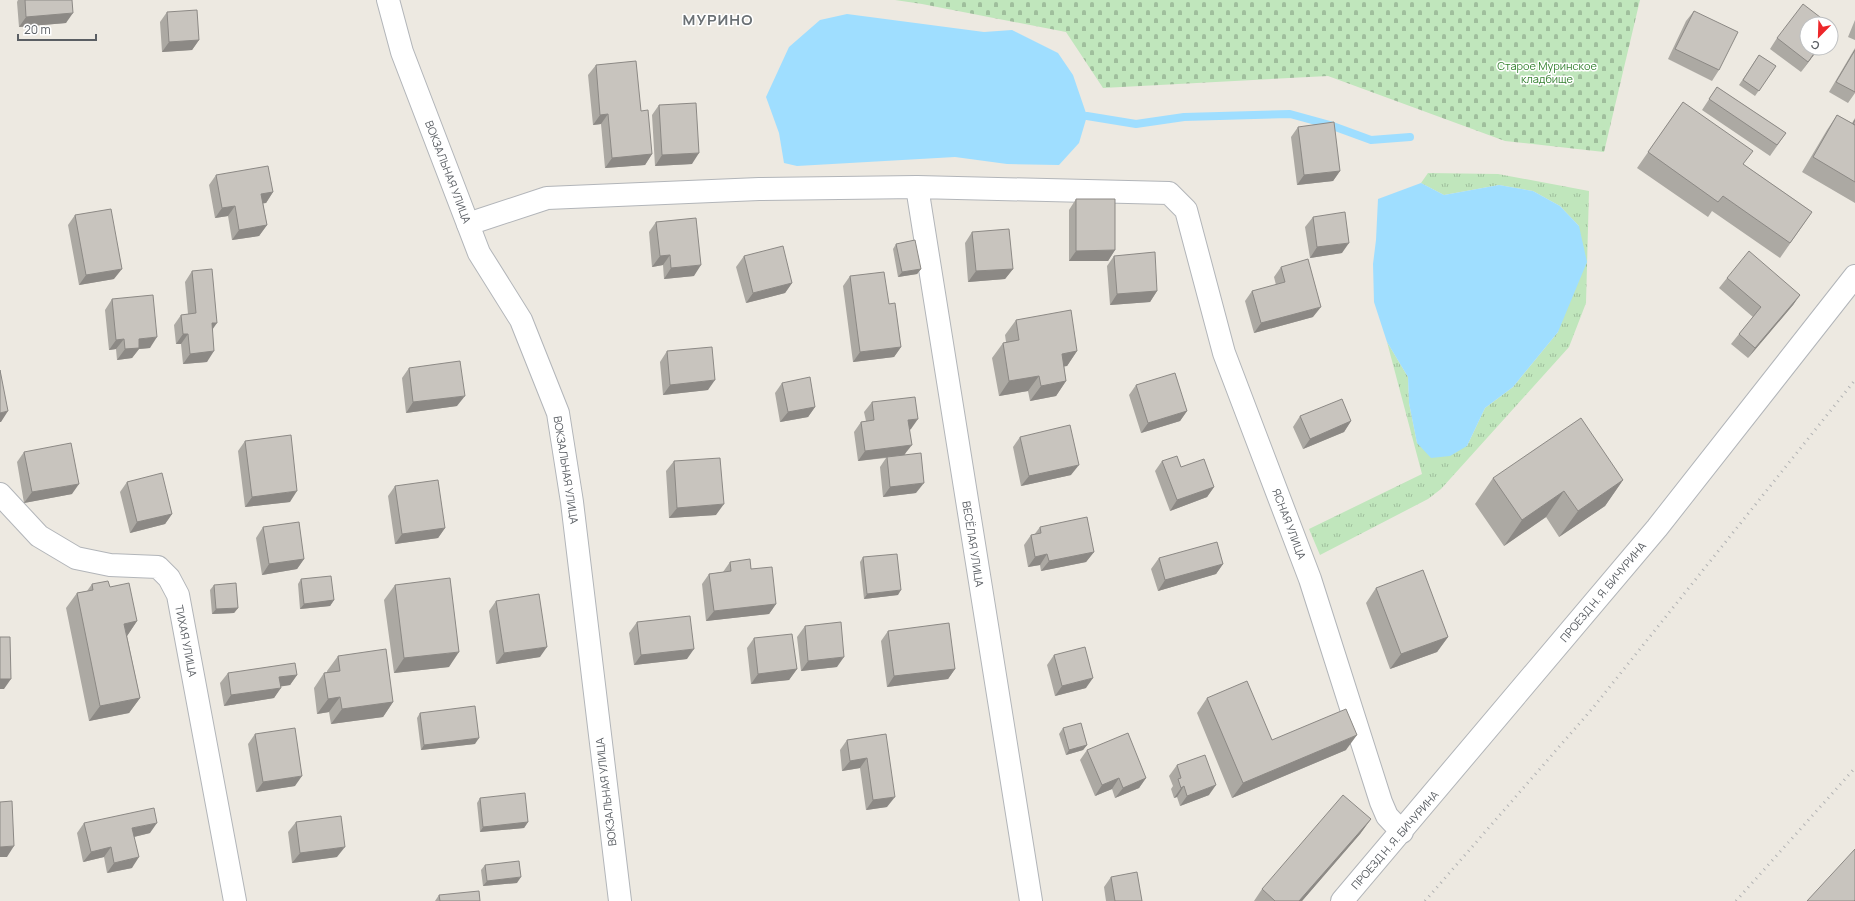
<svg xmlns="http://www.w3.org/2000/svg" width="1855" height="901" font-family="Manrope,sans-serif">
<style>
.grass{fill:url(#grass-tufts)}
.cemetery{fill:url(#cemetery-stones)}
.water{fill:#9fdeff}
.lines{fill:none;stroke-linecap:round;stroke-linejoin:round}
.stream{stroke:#9fdeff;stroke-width:8}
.minor-casing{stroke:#b2b5b9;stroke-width:24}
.tertiary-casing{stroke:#b2b5b9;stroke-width:24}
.minor{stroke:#fff;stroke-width:22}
.tertiary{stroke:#fff;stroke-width:22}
.rail{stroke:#b1b2b3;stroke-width:3;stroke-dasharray:1 5;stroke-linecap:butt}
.wall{fill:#aca9a3}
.shaded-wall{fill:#8c8985}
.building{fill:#c8c4be;stroke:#8c8985}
.labels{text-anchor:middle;stroke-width:3;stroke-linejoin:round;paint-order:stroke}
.park-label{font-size:11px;fill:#358231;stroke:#fff}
.street-label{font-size:11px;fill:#5a5e63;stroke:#fff}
.district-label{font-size:15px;font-weight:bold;letter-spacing:1px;fill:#6b7175;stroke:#fff}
</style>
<defs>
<pattern id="grass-tufts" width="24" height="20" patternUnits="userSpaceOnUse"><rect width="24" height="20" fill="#c0e6bc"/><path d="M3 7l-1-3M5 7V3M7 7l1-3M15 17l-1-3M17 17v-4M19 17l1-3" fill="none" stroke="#9fbe9c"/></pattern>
<pattern id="cemetery-stones" width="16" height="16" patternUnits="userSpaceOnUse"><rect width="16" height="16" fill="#c0e6bc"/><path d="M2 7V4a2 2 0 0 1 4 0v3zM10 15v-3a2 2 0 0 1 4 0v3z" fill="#9fbe9c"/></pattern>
</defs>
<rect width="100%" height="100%" fill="#ede9e1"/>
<path class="grass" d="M1428,173L1498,174L1589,191L1586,303L1569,347L1441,489L1428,499L1320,555L1309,529L1422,474L1387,342L1408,377L1409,403L1417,443L1467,446L1485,408L1513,387L1558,332L1579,226L1560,206L1533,191L1499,185L1444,195L1421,183Z"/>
<path class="cemetery" d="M895,0H1640L1604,152L1505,141L1328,76L1103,88L1066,32L922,4Z"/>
<path class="water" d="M847,14L984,32L1012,30L1058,53L1073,75L1087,116L1079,143L1059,165L1007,164L955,157L797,166L784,163L779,133L766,97L789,47L820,20Z
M1421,183L1444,195L1499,185L1533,191L1560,206L1579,226L1587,262L1558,332L1513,387L1485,408L1467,446L1450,456L1431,458L1417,443L1409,403L1408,377L1387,342L1374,302L1373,264L1376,240L1378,199Z"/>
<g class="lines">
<path class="stream" d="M1087,116L1136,124L1184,117L1290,114L1330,125L1371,140L1410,137"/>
<g class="minor-casing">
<path id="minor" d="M917,187L1031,901
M468,224L547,198L759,189L917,187L1169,193L1186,210L1224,353L1310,579L1381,802L1387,816L1402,832
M0,494L39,536L76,558L110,565L158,567L169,578L178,595L235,901
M1342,901L1657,528L1855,276"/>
</g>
<g class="tertiary-casing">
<path id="tertiary" d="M388,0L402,52L479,253L521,320L558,413L572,502L620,901"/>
</g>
<use href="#minor" class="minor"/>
<use href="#tertiary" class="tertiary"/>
<path class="rail" d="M1425,901L1592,709L1855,380
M1736,901L1855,768"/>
</g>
<path class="wall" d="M18,0H72L66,23L19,27L17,2Z
M1694,11L1719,70L1712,81L1668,59L1686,21Z
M167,12L199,40L192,50L162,52L160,22Z
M1855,20V40L1848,37Z
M1777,38L1819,48L1801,72L1770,49Z
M1855,48V93L1848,103L1829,92Z
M1759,55L1776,66L1755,96L1739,85Z
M596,65L652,154L645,165L605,168L601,124L593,125L588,75Z
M1717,87L1786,133L1770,156L1702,110Z
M1683,102L1743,164L1812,212L1780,258L1712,211L1708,217L1637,168Z
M659,105L692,164L655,166L652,115Z
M1837,115L1852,123L1855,118V203L1802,172L1827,130Z
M1298,127L1340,171L1333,181L1297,185L1291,137Z
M216,175L273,192L266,203H263L267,225L259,236L232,240L228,216L215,218L209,185Z
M1076,199L1115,250L1108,261H1069V210Z
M75,215L114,279L79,285L68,225Z
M1313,217L1342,253L1310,258L1305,227Z
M656,222L694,276L664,279L663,265L652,267L649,232Z
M972,232L1013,269L1005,279L968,282L965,243Z
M896,244L921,269L917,274L898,277L893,249Z
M744,256L792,283L785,293L746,303L736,267Z
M1114,256L1157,291L1150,302L1110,305L1107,266Z
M1281,267L1313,317L1254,333L1245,301L1252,291L1276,285L1274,277Z
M192,271L212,330L207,362L183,364L181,344H176L174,325L181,315L188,314L185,282Z
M850,276L889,304L901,347L894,357L853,362L843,286Z
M1727,278L1800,295L1793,305L1748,358L1731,344L1739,334L1753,317L1719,288Z
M112,299L150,348L139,349L132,358L117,360L116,349L109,350L105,310Z
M1016,320L1077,351L1067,366H1064L1066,381L1056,396L1030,401L1028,391L999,396L992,358L1003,343L1006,342L1005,335Z
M667,351L708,390L663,395L660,362Z
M409,368L457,406L406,413L402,378Z
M782,383L815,407L808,417L780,422L775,393Z
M1136,385L1187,411L1180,421L1141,433L1129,395Z
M872,402L911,429L910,430L905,455L916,493L883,497L880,467L886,458L858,461L854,432L861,422L866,421L864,412Z
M1300,416L1351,421L1344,432L1303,449L1293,427Z
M1020,437L1071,475L1021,486L1013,447Z
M245,441L290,502L245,507L238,451Z
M24,452L72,494L24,503L17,462Z
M674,461L716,515L669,518L666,471Z
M1162,461L1181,467L1214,487L1207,497L1170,511L1155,471Z
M1493,478L1623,480L1605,506L1559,537L1546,517L1504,546L1475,504Z
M127,482L172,514L165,524L130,533L120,492Z
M395,486L445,528L438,538L395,544L388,496Z
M263,527L304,559L297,569L262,575L256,538Z
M1040,527L1094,552L1086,562L1041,571L1040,565L1028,567L1024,545L1031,535H1034Z
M863,557L898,595L864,599L860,562Z
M1159,558L1223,564L1216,574L1158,591L1151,569Z
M730,562L751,569L776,604L769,614L706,621L702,584L709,574L723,572Z
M301,579L334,600L330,606L300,609L298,584Z
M92,584L110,587L137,621L127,636L140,698L129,713L89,721L66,608L77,593L87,591Z
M214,585L238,608L234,613L212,614L210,590Z
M395,585L449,667L394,673L384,600Z
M1376,588L1448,637L1437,652L1390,669L1366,603Z
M496,601L540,657L496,664L489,611Z
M637,622L687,659L634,665L629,633Z
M805,626L837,667L801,671L797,637Z
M888,631L955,669L948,679L887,687L881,641Z
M754,638L797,669L789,680L751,684L747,648Z
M1054,655L1086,688L1055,696L1047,665Z
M338,656L393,702L383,717L331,724L329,712L317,714L314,688L324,673L327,672V671Z
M228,673L297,675L290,685L281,686L274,698L224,706L220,683Z
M1207,698L1272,740L1346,750L1232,798L1197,713Z
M420,713L475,744L421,750L417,718Z
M1063,728L1087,745L1083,750L1066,755L1059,734Z
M255,734L295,786L256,792L248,744Z
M886,734L887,807L866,810L860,768L842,771L840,750L847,740Z
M1087,750L1146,778L1139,788L1115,798L1112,789L1095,796L1080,760Z
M1177,765L1209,795L1180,806L1177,797L1174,798L1171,789L1173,786L1169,776Z
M480,798L528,822L524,828L480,832L477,803Z
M1371,819L1360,834L1302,901H1254L1262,889Z
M296,822L337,857L292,863L288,832Z
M84,823L150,833L134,837L132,868L107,873L104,857L83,862L77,833Z
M485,865L517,883L483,886L481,870Z
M1111,877L1142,901H1106L1104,887Z
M439,895L480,901H435Z"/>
<path class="shaded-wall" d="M73,13L66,23L19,27L26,17Z
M199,40L192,50L162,52L169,42Z
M1818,48H1819L1801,72L1808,62Z
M608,114L601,124L593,125L600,115Z
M699,153L692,164L655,166L662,155Z
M652,154L645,165L605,168L612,158Z
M1340,171L1333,181L1297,185L1304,175Z
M273,192L266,203L254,205L261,194Z
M235,206L228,216L215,218L222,208Z
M267,225L259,236L232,240L239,230Z
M1349,243L1342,253L1310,258L1317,247Z
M1115,250L1108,261H1069L1076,251Z
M670,255L663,265L652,267L660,256Z
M701,265L694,276L664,279L671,268Z
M122,269L114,279L79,285L86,275Z
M921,269L917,274L898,277L902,272Z
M1013,269L1005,279L968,282L976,271Z
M792,283L785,293L746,303L753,293Z
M1157,291L1150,302L1110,305L1117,294Z
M1800,295L1793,305L1748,358L1755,348Z
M1321,307L1313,317L1254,333L1261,323Z
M212,323H217L210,333Z
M183,334H188L181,344H176Z
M157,337L150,348L139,349L132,358L117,360L125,349L139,339Z
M124,339L116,349L109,350L116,340Z
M901,347L894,357L853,362L860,352Z
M214,351L207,362L183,364L190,354Z
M1077,351L1067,366L1051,369L1062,354Z
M1039,376L1028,391L999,396L1009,381Z
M715,380L708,390L663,395L670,385Z
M1066,381L1056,396L1030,401L1041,386Z
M465,396L457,406L406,413L413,402Z
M815,407L808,417L780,422L788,412Z
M8,411L1,422H0V413Z
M1187,411L1180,421L1141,433L1148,423Z
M918,419L911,429L901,431L908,420Z
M1351,421L1344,432L1303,449L1310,439Z
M912,445L904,455L858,461L865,451Z
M1079,465L1071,475L1021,486L1029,476Z
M1623,480L1605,506L1559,537L1578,511Z
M924,483L916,493L883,497L890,487Z
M79,484L72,494L24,503L32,492Z
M1214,487L1207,497L1170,511L1177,500Z
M297,491L290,502L245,507L252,497Z
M1564,491L1546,517L1504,546L1522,520Z
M724,504L716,515L669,518L677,508Z
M172,514L165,524L130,533L137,522Z
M445,528L438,538L395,544L402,534Z
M1094,552L1086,562L1041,571L1049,561Z
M1047,554L1040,565L1028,567L1035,557Z
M304,559L297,569L262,575L269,564Z
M1223,564L1216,574L1158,591L1165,580Z
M901,590L898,595L864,599L867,594Z
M334,600L330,606L300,609L304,604Z
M776,604L769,614L706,621L714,611Z
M238,608L234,613L212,614L216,609Z
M137,621L127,636L124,624Z
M1448,637L1437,652L1390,669L1401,654Z
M547,647L540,657L496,664L504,653Z
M694,649L687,659L634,665L641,655Z
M459,652L449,667L394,673L404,658Z
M844,657L837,667L801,671L808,661Z
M797,669L789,680L751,684L758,674Z
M955,669L948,679L887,687L894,676Z
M297,675L290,685L272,688L279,677Z
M1093,678L1086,688L1055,696L1062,686Z
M0,679H11L4,689H0Z
M281,688L274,698L224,706L231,695Z
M340,697L329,712L317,714L328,699Z
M140,698L129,713L89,721L100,706Z
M393,702L383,717L331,724L342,709Z
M1357,735L1346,750L1232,798L1243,783Z
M479,738L475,744L421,750L424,745Z
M1087,745L1083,750L1066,755L1069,750Z
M867,758L860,768L842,771L850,761Z
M302,776L295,786L256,792L263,782Z
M1119,778L1112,789L1095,796L1102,785Z
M1146,778L1139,788L1115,798L1123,788Z
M1216,785L1209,795L1180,806L1187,796Z
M1184,786L1177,797L1174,798L1181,788Z
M895,797L887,807L866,810L873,800Z
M1371,819L1360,834L1302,901H1299Z
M528,822L524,828L480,832L483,827Z
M157,823L150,833L125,839L132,828Z
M14,846L7,857H0V847Z
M111,847L104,857L83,862L91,852Z
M345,847L337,857L292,863L300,853Z
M139,857L132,868L107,873L114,863Z
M521,877L517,883L483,886L487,881Z"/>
<path class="building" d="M25,0H72L73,13L26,17Z
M1803,4L1829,24H1807V48H1818L1808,62L1777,38Z
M197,10L199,40L169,42L167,12Z
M1694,11L1738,32L1719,70L1675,49Z
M1831,25L1834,27L1831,31Z
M1855,50V92L1836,82Z
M1759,55L1776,66L1759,91L1743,80Z
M636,61L641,111L648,110L652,154L612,158L608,114L600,115L596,65Z
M1717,87L1786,133L1777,145L1709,99Z
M1683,102L1753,151L1743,164L1812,212L1790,243L1723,196L1718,202L1648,152Z
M696,103L699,153L662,155L659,105Z
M1837,115L1855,125V182L1813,157Z
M1855,120V125L1853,124Z
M1334,122L1340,171L1304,175L1298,127Z
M268,166L273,192L261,194L267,225L239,230L235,206L222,208L216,175Z
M1076,199H1115V250L1076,251Z
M111,209L122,269L86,275L75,215Z
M1345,212L1349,243L1317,247L1313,217Z
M696,218L701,265L671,268L670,255L660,256L656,222Z
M1009,229L1013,269L976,271L972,232Z
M915,240L921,269L902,272L896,244Z
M783,246L792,283L753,293L744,256Z
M1749,251L1800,295L1755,348L1739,334L1761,307L1727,278Z
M1155,252L1157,291L1117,294L1114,256Z
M1308,259L1321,307L1261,323L1252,291L1285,282L1281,267Z
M212,269L217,323H212L214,351L190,354L188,334H183L181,315L196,313L192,271Z
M884,272L889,304L895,303L901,347L860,352L850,276Z
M153,295L157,337L139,339V348L125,349L124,339L116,340L112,299Z
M1071,310L1077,351L1062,354L1066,381L1041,386L1039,376L1009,381L1003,343L1019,340L1016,320Z
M712,347L715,380L670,385L667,351Z
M460,361L465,396L413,402L409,368Z
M0,370L8,411L0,413Z
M1175,373L1187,411L1148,423L1136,385Z
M810,377L815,407L788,412L782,383Z
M915,397L918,419L908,420L912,445L865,451L861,422L874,420L872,402Z
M1342,399L1351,421L1310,439L1300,416Z
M1581,418L1623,480L1578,511L1564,491L1522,520L1493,478Z
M1070,425L1079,465L1029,476L1020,437Z
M291,435L297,491L252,497L245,441Z
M71,443L79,484L32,492L24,452Z
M921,453L924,483L890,487L887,457Z
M1177,456L1181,467L1204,459L1214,487L1177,500L1162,461Z
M720,458L724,504L677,508L674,461Z
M162,473L172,514L137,522L127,482Z
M438,480L445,528L402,534L395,486Z
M1087,517L1094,552L1049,561L1047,554L1035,557L1031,535L1041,533L1040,527Z
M299,522L304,559L269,564L263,527Z
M1217,542L1223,564L1165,580L1159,558Z
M897,554L901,590L867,594L863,557Z
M750,559L751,569L772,567L776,604L714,611L709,574L731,571L730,562Z
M1423,570L1448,637L1401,654L1376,588Z
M331,576L334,600L304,604L301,579Z
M450,578L459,652L404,658L395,585Z
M108,581L110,587L129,583L137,621L124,624L140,698L100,706L77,593L93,590L92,584Z
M236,583L238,608L216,609L214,585Z
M539,594L547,647L504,653L496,601Z
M690,616L694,649L641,655L637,622Z
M841,622L844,657L808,661L805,626Z
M949,623L955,669L894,676L888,631Z
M792,634L797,669L758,674L754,638Z
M0,637H10L11,679H0Z
M1085,647L1093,678L1062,686L1054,655Z
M386,649L393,702L342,709L340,697L328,699L324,673L340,671L338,656Z
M295,663L297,675L279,677L281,688L231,695L228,673Z
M1247,681L1272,740L1346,709L1357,735L1243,783L1207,698Z
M475,706L479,738L424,745L420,713Z
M1081,723L1087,745L1069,750L1063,728Z
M295,728L302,776L263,782L255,734Z
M1128,733L1146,778L1123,788L1119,778L1102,785L1087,750Z
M886,734L895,797L873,800L867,758L850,761L847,740Z
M1205,755L1216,785L1187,796L1184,786L1181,788L1178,779L1181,778L1177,765Z
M525,793L528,822L483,827L480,798Z
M1343,795L1371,819L1299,901H1275L1262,889Z
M12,801L14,846L0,847V802Z
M154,808L157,823L132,828L139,857L114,863L111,847L91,852L84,823Z
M341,816L345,847L300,853L296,822Z
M1855,849V900L1854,901H1807Z
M519,861L521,877L487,881L485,865Z
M1137,872L1142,901H1115L1111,877Z
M479,891L480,901H440L439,895Z"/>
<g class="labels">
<g class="park-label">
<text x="1547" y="70">Старое Муринское<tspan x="1547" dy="13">кладбище</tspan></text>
</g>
<g class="street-label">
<text transform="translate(448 172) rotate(69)" y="4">ВОКЗАЛЬНАЯ УЛИЦА</text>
<text transform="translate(566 470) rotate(81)" y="4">ВОКЗАЛЬНАЯ УЛИЦА</text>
<text transform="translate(1289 524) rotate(69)" y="4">ЯСНАЯ УЛИЦА</text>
<text transform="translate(973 544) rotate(81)" y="4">ВЕСЁЛАЯ УЛИЦА</text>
<text transform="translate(1603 592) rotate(-50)" y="4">ПРОЕЗД Н. Я. БИЧУРИНА</text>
<text transform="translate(186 641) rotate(79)" y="4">ТИХАЯ УЛИЦА</text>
<text transform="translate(606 792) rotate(-97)" y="4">ВОКЗАЛЬНАЯ УЛИЦА</text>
<text transform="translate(1395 840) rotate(-49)" y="4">ПРОЕЗД Н. Я. БИЧУРИНА</text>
</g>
<g class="district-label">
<text x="718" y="25">МУРИНО</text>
</g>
</g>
<g transform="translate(1819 36) rotate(203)"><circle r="19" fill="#ffffff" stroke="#bdbfc1"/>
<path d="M0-3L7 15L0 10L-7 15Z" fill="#ed272a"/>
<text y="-6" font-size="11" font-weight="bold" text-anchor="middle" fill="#5a5e63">С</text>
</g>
<path d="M18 34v6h78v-6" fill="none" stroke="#5a5e63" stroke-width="2"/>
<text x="24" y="34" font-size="12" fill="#5a5e63" stroke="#ffffff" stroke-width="3" paint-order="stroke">20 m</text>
</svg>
